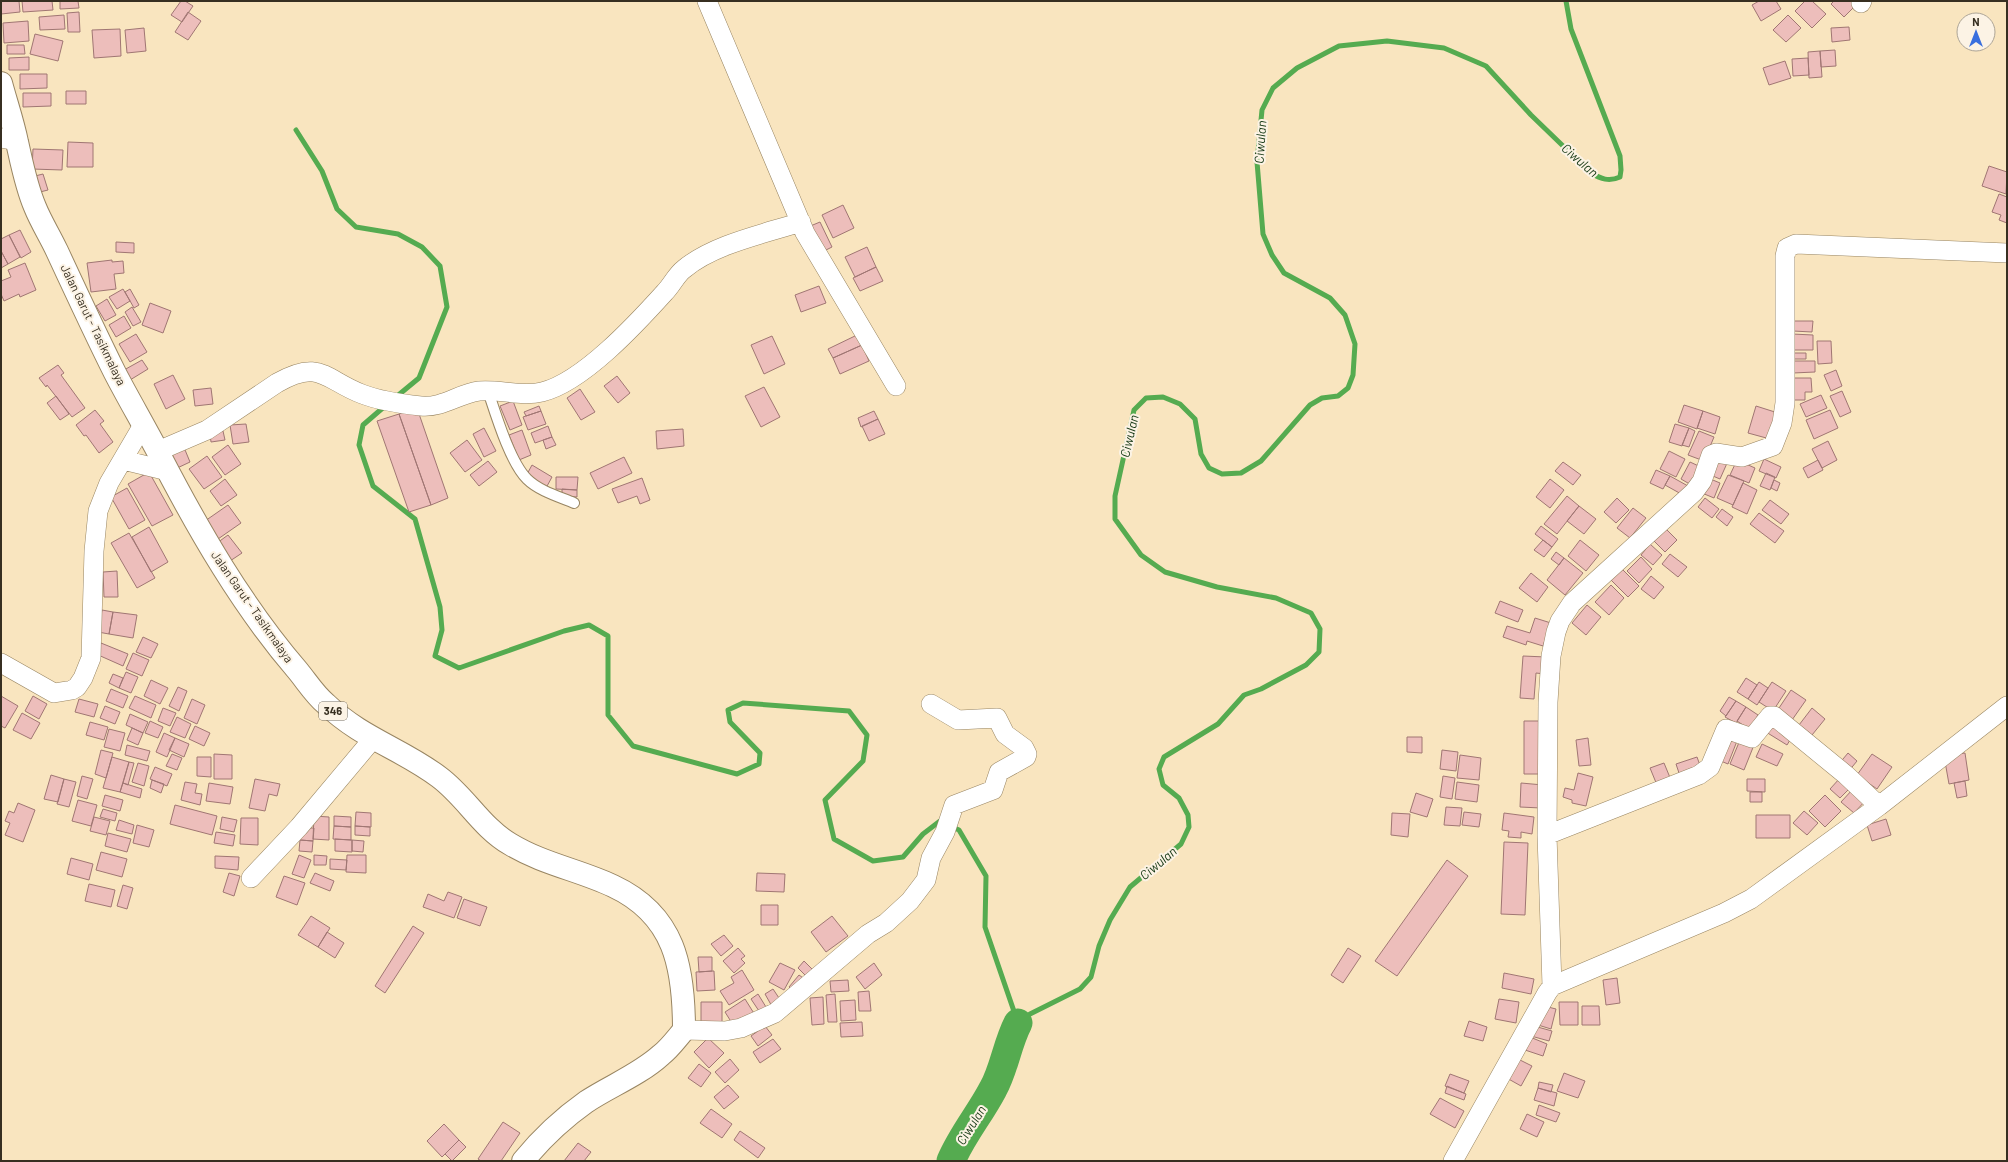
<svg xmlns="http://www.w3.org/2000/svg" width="2008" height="1162" font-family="Barlow,sans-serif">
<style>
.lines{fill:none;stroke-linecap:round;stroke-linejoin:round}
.stream{stroke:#55ab50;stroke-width:5}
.river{stroke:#55ab50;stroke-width:29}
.building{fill:#edbebb;stroke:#a07673}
.service-casing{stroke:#988562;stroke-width:12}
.minor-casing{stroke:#988562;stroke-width:20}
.primary-casing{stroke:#988562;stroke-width:24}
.service{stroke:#fff;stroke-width:10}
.minor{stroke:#fff;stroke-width:19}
.primary{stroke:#fff;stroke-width:22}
.labels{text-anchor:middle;stroke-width:4;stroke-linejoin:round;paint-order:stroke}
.shield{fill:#fcf3e5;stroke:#726a5c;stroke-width:1}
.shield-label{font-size:11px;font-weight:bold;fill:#372f21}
.street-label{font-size:12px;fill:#372f21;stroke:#fcf3e5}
.water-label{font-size:13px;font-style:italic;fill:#143713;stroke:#fcf3e5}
</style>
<rect width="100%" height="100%" fill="#f9e5bf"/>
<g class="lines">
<path class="stream" d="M296,130L322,171L337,209L356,227L398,234L422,247L440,266L447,307L419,378L396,397
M385,406L363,425L359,445L373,486L415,519L440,607L442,630L435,656L459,668L564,631L589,625L608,636V715L633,746L737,774L759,764L760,753L730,722L728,710L743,703L849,711L867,735L863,761L825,800L834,839L873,861L903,857L923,834L940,821L943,823
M950,826L959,830L986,876L985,927L1018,1023L1030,1014L1080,989L1091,977L1099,946L1110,920L1130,887L1181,844L1189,827L1188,815L1179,798L1163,785L1159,769L1164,757L1218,724L1244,695L1261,689L1306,665L1319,652L1320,629L1311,613L1276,598L1217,587L1165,572L1141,555L1115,519V496L1134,410L1146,398L1163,397L1180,404L1195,419L1201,454L1209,468L1222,474L1241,473L1261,461L1310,405L1322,398L1338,396L1348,388L1353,375L1355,344L1345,315L1330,298L1284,273L1272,255L1263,234L1257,162L1262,110L1273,88L1297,68L1339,46L1387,41L1444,48L1486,66L1531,115L1591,173C1601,179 1609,182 1620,177L1621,170L1620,156L1571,29L1566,1"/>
<path class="river" d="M951,1161C962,1135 980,1114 993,1089C1004,1070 1007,1044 1018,1023"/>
</g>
<path class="building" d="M1,1H19L20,12L1,14Z
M22,1H52L53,10L23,12Z
M60,1H78L79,8L60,9Z
M181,1H185L193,6L182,22L171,15Z
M1759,1H1776L1781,9L1761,21L1752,5Z
M1805,1H1812L1826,14L1812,28L1795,11Z
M1834,1H1852L1856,5L1844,17L1831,4Z
M79,12L80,32H68L67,13Z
M188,12L201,21L188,40L175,32Z
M64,15L65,29L40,30L39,17Z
M1788,15L1801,28L1786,42L1773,30Z
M28,21L29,41L4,43L3,23Z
M1849,27L1850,40L1832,42L1831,28Z
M144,28L146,51L127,53L125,30Z
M120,29L121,56L94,58L92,30Z
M35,34L63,41L58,61L30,54Z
M7,45H24L25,54H7Z
M1835,50L1836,66L1821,67L1820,51Z
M1820,51L1822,77L1809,78L1808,52Z
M29,57V70H9V58Z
M1808,58L1809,75L1793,76L1792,59Z
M1785,61L1791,78L1769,85L1763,68Z
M20,74H47V88L20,89Z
M66,91H86V104H66Z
M23,93H51V106L23,107Z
M68,142L93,143V167H67Z
M33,149L63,150L62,170L32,169Z
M1989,166L2007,172L2006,194L1982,186Z
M43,174L48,190L36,193L31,177Z
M1999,194L2007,197V223L1999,220L2001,215L1992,212Z
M843,205L854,228L833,238L822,215Z
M820,222L832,247L820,253L808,227Z
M20,230L31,252L21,258L9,235Z
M9,235L20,257L8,264L1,251V239Z
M116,242L134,243V253L116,252Z
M867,247L876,267L855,277L845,257Z
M1,251L8,264L1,268Z
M112,260V262L123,261L124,273L114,274L116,289L91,292L87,263Z
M25,263L36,290L20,297L19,294L4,301L1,294V281L11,277L8,270Z
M876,267L883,281L860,291L853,278Z
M819,286L826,303L801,312L795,295Z
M123,289L130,301L117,309L109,297Z
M130,289L139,305L134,308L125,292Z
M107,299L116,315L105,321L96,306Z
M150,303L171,311L163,333L142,325Z
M132,307L141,322L133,326L125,312Z
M124,316L131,328L116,337L109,325Z
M1793,321H1813L1812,332L1793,331Z
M136,334L147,352L130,362L119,344Z
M1792,334L1813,335V350H1792Z
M857,335L862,345L833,358L828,349Z
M772,336L785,364L764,374L751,345Z
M1817,341H1831L1832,363L1818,364Z
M862,345L869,361L840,374L833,358Z
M1791,353H1806V359H1792Z
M142,360L148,369L130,380L124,370Z
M1793,361H1815V372L1793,373Z
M58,365L64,373L61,375L85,408L72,417L47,385L46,387L39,378Z
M1836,370L1842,386L1831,391L1824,375Z
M173,375L185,399L166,409L154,384Z
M617,376L630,393L618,403L604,386Z
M1790,378H1811L1812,392H1805V400H1791Z
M764,387L780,417L761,427L745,396Z
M211,388L213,404L195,406L193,390Z
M580,389L595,412L581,420L567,398Z
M1842,391L1851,412L1840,417L1830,396Z
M1821,395L1827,408L1806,417L1800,404Z
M56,396L69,414L60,420L47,403Z
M513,401L522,425L510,430L500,406Z
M1684,405L1703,411L1697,429L1678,422Z
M539,406L541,411L526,416L524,412Z
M1756,406L1778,413L1770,439L1748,433Z
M417,408L448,498L431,505L399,414Z
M95,410L104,421L100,424L113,442L99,453L86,435L84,436L76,425Z
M1830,410L1838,428L1814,439L1806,420Z
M541,411L546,424L528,430L523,417Z
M874,411L878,419L861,427L858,418Z
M1703,411L1720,417L1715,434L1697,428Z
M399,414L431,505L409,512L377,421Z
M878,419L885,434L869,441L862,426Z
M246,424L249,442L233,444L230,425Z
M1675,424L1689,428L1682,446L1669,442Z
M548,426L552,437L535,443L531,433Z
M484,428L496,451L484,457L473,434Z
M1689,428L1695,431L1689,447L1682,445Z
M683,429L684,446L657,449L656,431Z
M522,430L531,455L519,460L509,435Z
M223,431L225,440L211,442L210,433Z
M1699,431L1714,437L1704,461L1688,455Z
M552,437L556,445L546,449L543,440Z
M467,440L482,460L465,472L450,453Z
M1828,441L1837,460L1822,468L1812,449Z
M183,445L190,462L173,470L166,453Z
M228,445L241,464L225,475L212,457Z
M1669,451L1685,459L1676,477L1660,469Z
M207,456L222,477L204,489L189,469Z
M1716,456L1728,461L1720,479L1708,474Z
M624,457L632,473L598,489L590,473Z
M1764,459L1781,467L1776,478L1759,471Z
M1737,460L1755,468L1749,483L1730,475Z
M1818,460L1823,470L1808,478L1803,468Z
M488,461L497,472L479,486L470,475Z
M1563,462L1581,475L1573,485L1555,471Z
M1690,462L1703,468L1693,486L1681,479Z
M532,465L552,477L546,488L526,476Z
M1656,470L1670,476L1663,489L1650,483Z
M149,472L173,515L152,526L128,484Z
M1766,473L1775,477L1770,490L1760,486Z
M1728,475L1744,481L1733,505L1717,498Z
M1670,476L1688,486L1683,495L1665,485Z
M556,477H578L577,490L556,489Z
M642,478L650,500L640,504L637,496L618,503L612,489Z
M1708,478L1720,483L1714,498L1702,493Z
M225,479L237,495L221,506L210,491Z
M1550,479L1564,490L1550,508L1536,497Z
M1774,480L1780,483L1777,491L1771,488Z
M1743,483L1757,490L1747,514L1732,507Z
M127,488L145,520L129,529L111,497Z
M562,489L577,490V497L562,496Z
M1567,496L1579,506L1557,534L1544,524Z
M1617,498L1629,510L1616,523L1604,512Z
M1705,498L1719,509L1712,518L1698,507Z
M1770,500L1789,514L1781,524L1762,510Z
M228,505L241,523L218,539L205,521Z
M1579,506L1596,519L1584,534L1567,521Z
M1633,508L1646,518L1630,538L1617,528Z
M1722,509L1733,517L1727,526L1716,517Z
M1759,513L1784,531L1775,543L1750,524Z
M1541,526L1558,539L1552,547L1535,534Z
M149,527L168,562L151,572L132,537Z
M1664,527L1677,540L1665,552L1652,539Z
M129,533L155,578L137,588L111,543Z
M228,535L242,553L230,561L217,543Z
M1543,540L1552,547L1544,557L1534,550Z
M1580,540L1599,555L1586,571L1568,556Z
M1650,544L1662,555L1653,565L1641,555Z
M1556,552L1564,558L1559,565L1551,559Z
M1670,554L1687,567L1678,577L1662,564Z
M1641,557L1652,569L1639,583L1627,571Z
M1564,558L1583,573L1565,595L1547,580Z
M1622,569L1639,586L1628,597L1611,580Z
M117,571L118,597H104L103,572Z
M1531,573L1548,587L1537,602L1519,588Z
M1651,576L1664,587L1654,599L1641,589Z
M1611,585L1624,598L1609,615L1595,602Z
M1500,601L1523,610L1518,622L1495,613Z
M1587,605L1601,617L1586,635L1572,623Z
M102,610L113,612L109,634L98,632Z
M113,612L137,615L133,638L109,634Z
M1535,618L1551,623L1543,646L1527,641L1526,645L1503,637L1507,626L1530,633Z
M143,637L158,644L151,658L136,652Z
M101,643L128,654L123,666L96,654Z
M133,653L149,660L142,676L126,669Z
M1523,656L1546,657L1545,674L1536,673L1534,699L1520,698Z
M126,672L138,677L131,693L119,688Z
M113,674L123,678L119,688L109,683Z
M1746,678L1757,685L1748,699L1737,692Z
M151,680L168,688L160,704L144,696Z
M1759,682L1768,688L1757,705L1748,699Z
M1772,682L1786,691L1773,711L1759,702Z
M178,687L187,691L179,711L169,706Z
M111,689L128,696L123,708L106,701Z
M1791,690L1806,700L1792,720L1777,711Z
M1,696L18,706L5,728L1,726Z
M33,696L47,704L39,719L25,711Z
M135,696L156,705L151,718L129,708Z
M1729,697L1736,701L1726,716L1720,711Z
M79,699L98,704L94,717L75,712Z
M192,699L205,705L197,724L184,718Z
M1736,701L1746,707L1736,723L1725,717Z
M105,706L120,712L115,724L100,718Z
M1746,707L1758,715L1749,729L1737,721Z
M163,708L176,713L170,726L158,721Z
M1812,708L1825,719L1812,735L1799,725Z
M22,713L40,723L31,739L13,730Z
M130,714L148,722L143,733L126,725Z
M177,717L191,724L185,738L170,732Z
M150,721L163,727L158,738L145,733Z
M1524,721H1541V774H1524Z
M90,722L108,727L104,740L86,735Z
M1772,722L1793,735L1787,745L1766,732Z
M195,726L210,733L204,746L189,739Z
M132,728L143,733L138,745L127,740Z
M109,729L125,733L120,751L104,747Z
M164,733L175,738L167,757L156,752Z
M1407,737H1422V753L1407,752Z
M1726,737L1737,741L1728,764L1716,759Z
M175,738L189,744L184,757L169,750Z
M1588,738L1591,765L1579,766L1576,740Z
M1740,740L1754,745L1744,770L1730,764Z
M1762,744L1783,754L1777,766L1756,757Z
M127,745L150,751L147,761L125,755Z
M101,750L113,753L106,778L95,774Z
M1442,750L1458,752L1456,771L1440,769Z
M1848,753L1857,761L1848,772L1838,765Z
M1965,753L1969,780L1949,784L1944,756Z
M172,754L182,758L177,770L166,766Z
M214,754L232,755V779H214Z
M1872,754L1892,767L1877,789L1857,775Z
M1460,755L1481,758L1479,780L1457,778Z
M112,757L129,762L120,792L103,788Z
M197,757H211V777L197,776Z
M1697,757L1701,768L1680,776L1676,764Z
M129,762L134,763L128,785L123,783Z
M138,763L149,766L144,786L132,782Z
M1664,763L1671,780L1657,785L1650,768Z
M155,767L172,774L167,786L150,779Z
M1578,773L1593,777L1586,806L1572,803V800L1563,797L1565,788L1574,790Z
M51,775L64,779L58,802L44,799Z
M82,776L93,779L87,799L77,796Z
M1443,776L1455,778L1452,799L1440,797Z
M1840,778L1850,788L1840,798L1830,789Z
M64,779L76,782L69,807L57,804Z
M255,779L280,784L277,796L269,794L265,811L249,808Z
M1747,779H1765V792L1747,791Z
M152,780L164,784L161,793L150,788Z
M1965,781L1967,796L1957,798L1954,783Z
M185,782L197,784L195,793L202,794L200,805L181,800Z
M1457,782L1479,785L1477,802L1455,799Z
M123,783L142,789L140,798L120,792Z
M209,783L233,787L230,804L206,801Z
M1521,783L1543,785L1541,808L1520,807Z
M1853,789L1866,800L1854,813L1841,802Z
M1750,792H1762V802H1750Z
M1416,793L1433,799L1427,817L1410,812Z
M105,795L123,800L120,811L102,806Z
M1825,795L1841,811L1825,827L1809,811Z
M78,800L97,805L91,826L72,821Z
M18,803L35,810L23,842L5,835L10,823L5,821L9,811L14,813Z
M175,805L217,816L212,835L170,824Z
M1446,807L1462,808L1460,826L1444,825Z
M103,809L117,813L115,821L100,817Z
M1804,811L1818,823L1807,835L1793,823Z
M356,812L371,813V827L355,826Z
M1464,812L1481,814L1479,827L1462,825Z
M1392,813L1410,814L1408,837L1391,835Z
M1504,813L1534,817L1532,834L1521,832V838L1508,837L1509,831L1502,830Z
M1756,815H1790V838H1756Z
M314,816L329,817V840L313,839Z
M334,816L351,817V827L334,826Z
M94,817L110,821L106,835L90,831Z
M222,817L237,820L234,832L220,829Z
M241,818H258V845L240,844Z
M1886,819L1891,835L1872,841L1867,825Z
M119,820L134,825L132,834L116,830Z
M137,825L154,830L149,847L133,843Z
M334,826L351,827V840L333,839Z
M355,826L370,827V836L355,835Z
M300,828H314L313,841L300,840Z
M216,832L235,835L233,846L214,843Z
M108,833L131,839L127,852L105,846Z
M335,839L352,840V852L335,851Z
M300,840L313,841L312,852L299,851Z
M352,840L364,841L363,852L352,851Z
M1504,842L1528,843L1525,915L1501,914Z
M101,852L127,859L122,877L96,870Z
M299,855L311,860L304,878L292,874Z
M314,855L327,856L326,865H314Z
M347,855H366V873L346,872Z
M215,856L239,857L238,870L215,868Z
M71,858L93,864L89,880L67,874Z
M330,859L347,860L346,870L330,869Z
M1447,860L1468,876L1397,976L1375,961Z
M229,873L240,876L234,896L223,892Z
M315,873L334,881L330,891L310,883Z
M757,873L785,874L784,892L756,891Z
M284,876L305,883L297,905L276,897Z
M89,884L115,890L111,907L85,901Z
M123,885L133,888L127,909L117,906Z
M448,892L462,897L454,918L423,907L428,894L444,901Z
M464,899L487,907L480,926L457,918Z
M761,905H778V925H761Z
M311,916L330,928L318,947L298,935Z
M832,916L848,936L826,952L811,932Z
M413,926L424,933L385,993L375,986Z
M327,932L344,943L335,958L318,947Z
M724,935L733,946L721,956L711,944Z
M738,948L745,956L741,959L745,963L734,973L723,961Z
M1348,948L1361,956L1343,983L1331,975Z
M698,957H712V971L699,972Z
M804,961L815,972L808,978L798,968Z
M780,963L795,970L784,990L769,982Z
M874,963L882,975L865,989L856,977Z
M742,970L754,990L729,1005L720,991L734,983L731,977Z
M714,971L715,990L697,991L696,972Z
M1504,973L1534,979L1531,994L1502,988Z
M799,975L806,980L796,993L789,987Z
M1617,978L1620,1003L1606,1005L1603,980Z
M848,980L849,991L831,992L830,981Z
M773,989L783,1004L774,1010L765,994Z
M869,991L871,1011H859L858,992Z
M758,994L766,1007L759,1011L751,999Z
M835,994L837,1022H828L826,995Z
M823,997L824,1024L812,1025L810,998Z
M745,999L755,1015L735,1028L725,1012Z
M1499,999L1519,1002L1516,1023L1495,1019Z
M855,1000L856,1020L841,1021L840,1001Z
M701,1002H722V1026H701Z
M1559,1002H1578V1025H1560Z
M1544,1006L1556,1009L1551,1029L1538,1025Z
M1582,1006H1599L1600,1025H1582Z
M1469,1021L1487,1027L1483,1041L1464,1036Z
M862,1022L863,1036L841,1037L840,1023Z
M765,1026L772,1035L758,1046L751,1036Z
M1534,1026L1552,1031L1549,1041L1531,1036Z
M1530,1037L1547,1044L1543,1056L1525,1050Z
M708,1038L724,1053L709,1068L694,1052Z
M773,1039L781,1049L760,1063L753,1052Z
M1516,1058L1532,1066L1521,1086L1505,1077Z
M730,1059L739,1070L725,1083L715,1072Z
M699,1064L711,1073L701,1087L688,1078Z
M1564,1073L1585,1081L1578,1098L1557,1091Z
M1450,1074L1469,1081L1464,1093L1445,1086Z
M1539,1082L1553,1085L1551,1092L1538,1088Z
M728,1085L739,1097L724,1109L714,1097Z
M1447,1086L1466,1094L1464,1100L1445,1093Z
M1538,1088L1557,1093L1554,1106L1534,1100Z
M1440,1098L1464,1111L1455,1128L1430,1114Z
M1539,1105L1560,1113L1556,1122L1536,1115Z
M711,1109L732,1124L722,1138L700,1123Z
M1527,1114L1544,1122L1537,1137L1520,1129Z
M503,1122L520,1133L501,1161H481L478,1159Z
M444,1124L459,1140L442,1157L427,1141Z
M740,1131L765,1148L758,1158L734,1140Z
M459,1140L466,1147L452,1161L445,1154Z
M578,1143L591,1152L584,1161H564Z"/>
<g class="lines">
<g class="service-casing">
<path id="service" d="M488,391C496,415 510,462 527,479C539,491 560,497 574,503"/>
</g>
<g class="minor-casing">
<path id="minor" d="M707,1L805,233L896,386
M1861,3L1862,1
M1,138L17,141
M158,451L207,430L277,383C320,358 325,380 362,394C380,401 402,404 421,406C443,408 458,394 479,391C500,389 521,397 542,392C583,382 637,323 665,292C672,285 676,275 684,269C714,244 764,234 801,222
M123,460L168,471
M1,663L54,693L72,690L77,687L83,678L91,658L94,551L98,511L109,483L143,425
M1547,835L1699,775L1710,767L1726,729L1752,738L1770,716H1774L1846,775L1879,806
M251,878L299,827L372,740
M1552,986L1547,835L1548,702L1551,656L1556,632L1560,621L1572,603L1694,492L1702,481L1711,455L1716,453L1742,457L1773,446L1782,423L1785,403V256L1787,248L1796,244L2007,253
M684,1030L725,1031L741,1028L775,1013L868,934L886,923L910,901L926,880L931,858L945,832L954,805L993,790L999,772L1026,757L1027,754L1024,748L1005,734L997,718L958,720L931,704
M1453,1161L1547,993L1552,986L1724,913L1751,899L1879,806L2007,706"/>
</g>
<g class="primary-casing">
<path id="primary" d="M1,83C6,102 13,122 17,142C22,164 26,186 35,207C41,222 50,236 57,251C76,292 95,333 115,373C129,400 145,427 159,454C199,531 242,606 298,671C307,682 315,695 326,704C361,738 402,749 439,777C466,797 481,827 510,844C543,864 579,870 613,886C675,915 684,967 684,1030C677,1038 670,1048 661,1055C639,1075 610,1086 586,1102C562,1119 541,1139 523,1161"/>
</g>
<use href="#service" class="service"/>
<use href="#minor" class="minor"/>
<use href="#primary" class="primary"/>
</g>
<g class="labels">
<rect class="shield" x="319" y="702" width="28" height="18" rx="3"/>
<g class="shield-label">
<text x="333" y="715">346</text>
</g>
<g class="street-label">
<text transform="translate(93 325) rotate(64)" y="4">Jalan Garut - Tasikmalaya</text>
<text transform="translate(252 607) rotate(55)" y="4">Jalan Garut - Tasikmalaya</text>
</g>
<g class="water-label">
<text transform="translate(1260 142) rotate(-86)" y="5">Ciwulan</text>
<text transform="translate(1580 160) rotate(41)" y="5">Ciwulan</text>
<text transform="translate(1129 436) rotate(-77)" y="5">Ciwulan</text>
<text transform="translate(1158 863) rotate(-40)" y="5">Ciwulan</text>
<text transform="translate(971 1125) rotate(-58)" y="5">Ciwulan</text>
</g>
</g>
<rect width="2008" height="1162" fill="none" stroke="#372f21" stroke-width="4"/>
<g transform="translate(1976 32)"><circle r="19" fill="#fcf3e5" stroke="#ada597"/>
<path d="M0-3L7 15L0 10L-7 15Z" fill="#396fde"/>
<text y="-6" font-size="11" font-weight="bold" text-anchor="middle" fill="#372f21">N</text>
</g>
</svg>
